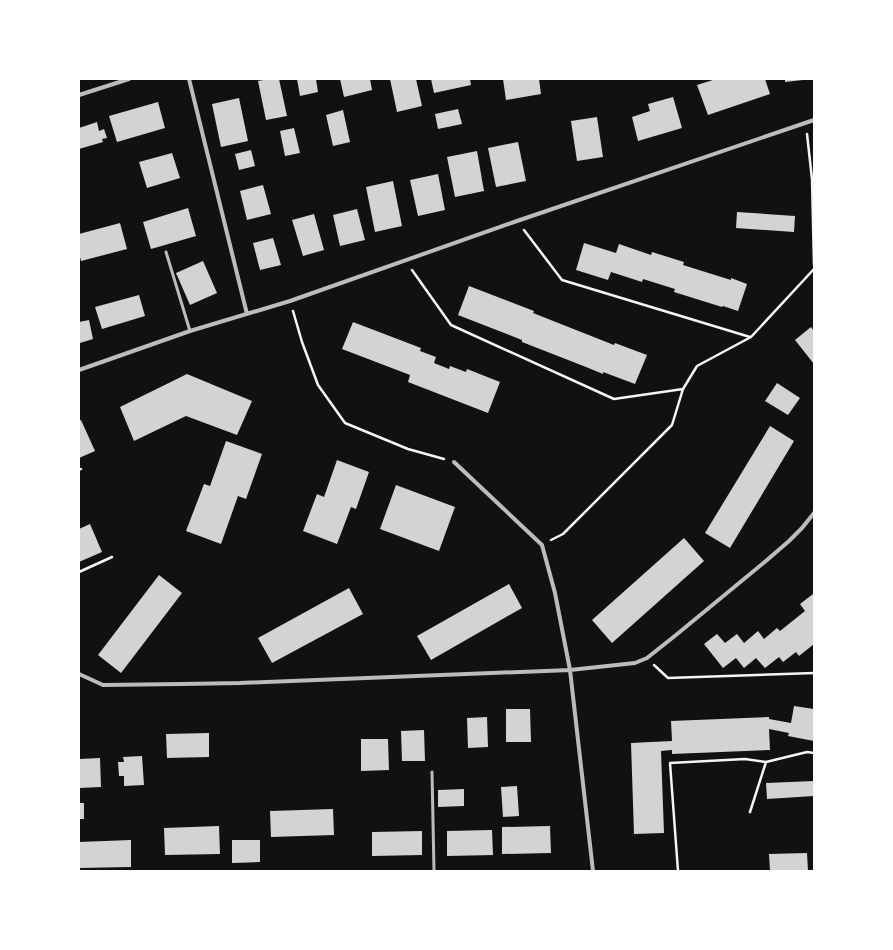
<svg xmlns="http://www.w3.org/2000/svg" width="893" height="950" font-family="Ubuntu,sans-serif">
<style>
.building{fill:#d3d3d3}
.lines{fill:none;stroke-linecap:round;stroke-linejoin:round}
.path{stroke:#f5f5f5;stroke-width:2.5}
.service{stroke:#bcbcbc;stroke-width:3}
.minor{stroke:#bcbcbc;stroke-width:4}
</style>
<rect width="100%" height="100%" fill="#111"/>
<path class="building" d="M269,79H279L287,116L266,120L258,81Z
M297,79H316L318,92L300,96Z
M340,79H370L372,90L344,97Z
M390,79H416L422,106L397,112Z
M431,79H470L471,85L434,93Z
M503,79H539L541,94L506,100Z
M716,79H765L770,94L708,115L697,85Z
M785,79H803V80L785,82Z
M673,97L682,128L638,141L632,117L650,111L648,104Z
M239,98L248,141L221,147L212,104Z
M158,102L165,128L117,142L109,116Z
M458,109L462,124L438,129L435,114Z
M343,110L350,142L333,146L326,115Z
M597,117L603,157L577,161L571,121Z
M97,122L99,131L104,129L107,138L102,139L103,142L79,149V128Z
M294,128L300,153L285,156L280,131Z
M518,142L526,181L496,187L488,148Z
M251,150L255,166L239,170L235,154Z
M477,151L484,191L455,197L447,157Z
M172,153L180,178L147,188L139,162Z
M438,174L445,210L418,216L410,180Z
M393,181L402,226L375,232L366,187Z
M263,185L271,214L247,220L240,191Z
M188,208L196,236L151,249L143,222Z
M357,209L365,240L340,246L333,215Z
M737,212L795,216L794,232L736,228Z
M314,214L324,250L303,256L292,220Z
M120,223L127,249L81,261L79,253V234Z
M273,238L281,265L260,270L253,243Z
M584,243L616,253L619,244L651,255L652,252L684,262L683,265L731,280V278L747,284L738,311L723,306L722,307L674,292L675,289L643,279L642,282L611,272L608,280L576,270Z
M203,261L217,293L190,305L176,273Z
M469,286L534,311L533,313L614,345L615,343L647,355L635,384L603,372V374L586,367L522,342V340L458,315Z
M139,295L145,316L102,329L95,307Z
M89,320L93,339L80,343L79,322Z
M353,322L421,348L420,351L436,357L434,363L449,369L450,366L466,372L467,369L500,382L488,413L408,382L410,375L342,349Z
M811,327L814,331V364L795,340Z
M187,374L252,401L237,435L186,416L134,441L120,407Z
M777,383L800,398L788,415L765,401Z
M81,420L95,451L79,458V421Z
M770,426L794,441L730,548L705,533Z
M226,441L262,454L246,499L238,496L221,544L186,531L204,484L210,486Z
M337,460L369,472L356,509L351,507L337,544L303,531L317,494L324,497Z
M396,485L455,507L439,551L380,529Z
M90,524L102,552L79,562V529Z
M684,538L704,561L612,643L592,620Z
M159,575L182,593L121,673L98,655Z
M509,584L522,608L431,660L417,636Z
M349,588L363,614L272,663L258,638Z
M813,594L814,595V644L799,656L796,652L783,662L779,657L765,668L756,658L744,668L736,658L723,668L704,644L717,634L725,643L737,634L744,643L758,631L764,639L777,628L780,631L805,611L800,604Z
M794,706L814,709V741L788,736L789,733L769,729L770,750L672,754V750L661,751L664,833L634,834L631,743L672,741L671,721L769,717V719L791,723Z
M506,709H530L531,742H506Z
M487,717L488,747L468,748L467,718Z
M424,730L425,761H402L401,731Z
M209,733V757L167,758L166,734Z
M361,739H388L389,770L361,771Z
M142,756L144,785L124,786V776H119L118,762H124L123,757Z
M100,758L101,787L79,788V759Z
M814,781V796L767,799L766,783Z
M517,786L519,816L503,817L501,787Z
M464,789V806L438,807V790Z
M79,803H84V819H79Z
M333,809L334,835L271,837L270,811Z
M219,826L220,854L165,855L164,828Z
M550,826L551,853L502,854V827Z
M492,830L493,855L447,856V831Z
M422,831V855L372,856V832Z
M131,840V867L79,868V842Z
M232,840H260V862L232,863Z
M807,853L808,871H770L769,854Z"/>
<g class="lines">
<path class="path" d="M807,134L812,179L814,265
M524,230L562,280L750,337
M412,270L451,325L614,399L683,389
M293,311L302,342L318,385L345,423L408,449L444,459
M79,470L81,469
M551,540L563,534L672,425L683,389L697,366L751,337L814,269
M79,572L112,557
M654,665L668,678L814,673
M750,812L766,762L807,752L814,753
M678,871L670,763L745,759L766,762"/>
<path class="service" d="M166,252L190,331
M432,772L434,871"/>
<path class="minor" d="M189,79L247,314
M79,95L129,79
M79,370L190,331L290,301L517,221L814,120
M454,462L542,545L555,593L570,670L593,871
M79,674L103,685L182,684L240,683L570,670L635,663L647,658L676,635L767,560L789,541L802,528L814,513"/>
</g>
<rect width="893" height="950" fill="none" stroke="#ffffff" stroke-width="160"/>
</svg>
